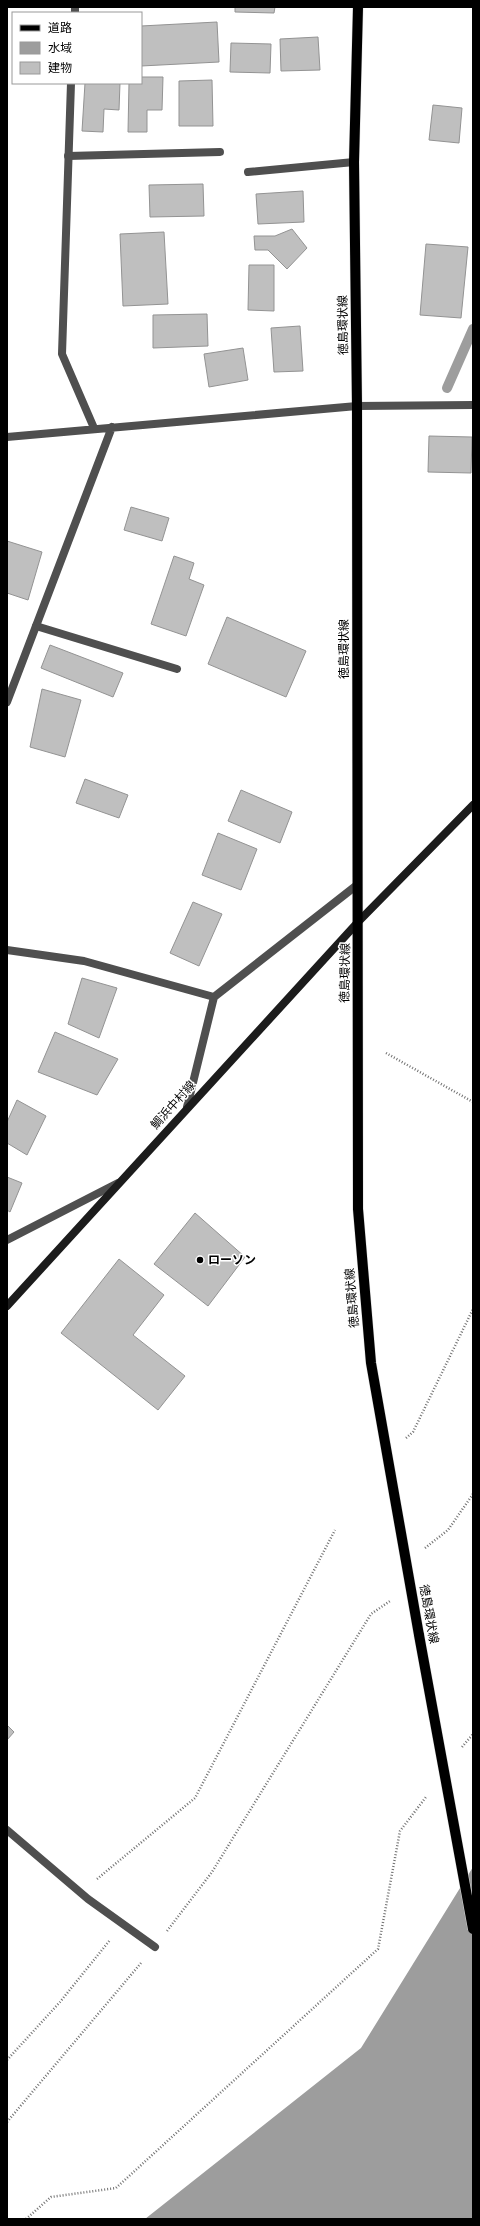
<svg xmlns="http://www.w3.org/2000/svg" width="480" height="2226" font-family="'Golos Text','Noto Sans JP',sans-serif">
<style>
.water{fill:#9d9d9d}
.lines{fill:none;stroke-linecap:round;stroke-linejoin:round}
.stream{stroke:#9d9d9d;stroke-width:10}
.building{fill:#bfbfbf;stroke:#939393}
.primary-casing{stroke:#dbdbdb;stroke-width:11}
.path{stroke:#717171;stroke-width:2.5;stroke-dasharray:1 2;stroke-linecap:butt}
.lane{stroke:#4f4f4f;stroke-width:8}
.street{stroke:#4f4f4f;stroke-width:8}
.secondary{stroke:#1c1c1c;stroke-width:8}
.primary{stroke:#000;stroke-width:10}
.primary-bridge-casing{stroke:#dbdbdb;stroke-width:11;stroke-linecap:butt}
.primary-bridge{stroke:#000;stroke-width:10}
.poi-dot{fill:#000;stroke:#fff;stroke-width:1.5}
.labels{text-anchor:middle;stroke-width:3;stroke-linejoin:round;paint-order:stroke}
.street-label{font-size:12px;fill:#000;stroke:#fff}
.poi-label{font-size:12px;font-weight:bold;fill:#000;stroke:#fff;text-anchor:start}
</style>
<rect width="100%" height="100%" fill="#fff"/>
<path class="water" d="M473,1867V2219H145L361,2048Z"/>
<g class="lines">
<path class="stream" d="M447,388L473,329"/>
</g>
<path class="building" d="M235,7H275L274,13L235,12Z
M217,22L219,62L141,66V26Z
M318,37L320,70L281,71L280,39Z
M231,43L271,44L270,73L230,72Z
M141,77H163L162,110H147V132H128L129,83H141Z
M212,80L213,126H179V81Z
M85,83H120L119,110L104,109L103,132L82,131Z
M433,105L462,108L459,143L429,140Z
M203,184L204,216L150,217L149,185Z
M303,191L304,222L258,224L256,194Z
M292,229L307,248L287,269L268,250H255L254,236H275Z
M164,232L168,304L123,306L120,234Z
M426,244L468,247L461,318L420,315Z
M249,265H274V311L248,310Z
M207,314L208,346L153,348V315Z
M300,326L303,371L274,372L271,328Z
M243,348L248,380L209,387L204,354Z
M429,436L472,437L471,473L428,472Z
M131,507L169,518L162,541L124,530Z
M7,541L42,552L28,600L7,593Z
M174,556L194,563L189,579L204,585L186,636L151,624Z
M227,617L306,651L286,697L208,664Z
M50,645L123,673L113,697L41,668Z
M42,689L81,700L65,757L30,747Z
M85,779L128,795L119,818L76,803Z
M241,790L292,812L280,843L228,821Z
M218,833L257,849L241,890L202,875Z
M193,902L222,914L199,966L170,953Z
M82,978L117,988L99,1038L68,1024Z
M55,1032L118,1059L97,1095L38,1072Z
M17,1100L46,1116L27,1155L7,1143V1122Z
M7,1177L22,1183L10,1212L7,1210Z
M195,1213L245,1257L208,1306L154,1264Z
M119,1259L164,1295L133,1335L185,1376L158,1410L61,1333Z
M7,1725L14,1732L7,1740Z"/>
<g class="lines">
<g class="primary-casing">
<path id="primary" d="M358,7L354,162L357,406L358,1209L371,1363L419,1635"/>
</g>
<path class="path" d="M386,1053L473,1102
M406,1438L413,1432L473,1309
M425,1548L448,1530L473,1494
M462,1747L473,1734
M97,1879L195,1798L335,1530
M167,1931L212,1872L371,1614L390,1601
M7,2060L60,2002L110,1940
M7,2122L141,1963
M26,2219L51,2197L116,2188L378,1949L400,1831L426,1797"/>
<path class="lane" d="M68,156L220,152
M248,172L354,162
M36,626L177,669
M7,1240L118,1183
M7,1830L88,1899L155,1947"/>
<path class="street" d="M75,13V7
M71,83L62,354L94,428
M7,437L357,406L473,405
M7,702L112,427
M7,950L84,961L214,997L187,1107
M214,997L357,885"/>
<path class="secondary" d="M7,1306L359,921L473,805"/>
<use href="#primary" class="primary"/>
<g class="primary-bridge-casing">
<path id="primary-bridge" d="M419,1635L473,1929"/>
</g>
<use href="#primary-bridge" class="primary-bridge"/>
</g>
<circle class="poi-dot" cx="200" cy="1260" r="4"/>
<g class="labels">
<g class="street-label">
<text transform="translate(343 325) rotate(-91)" y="4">徳島環状線</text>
<text transform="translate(344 649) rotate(-90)" y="4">徳島環状線</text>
<text transform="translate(345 973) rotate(-89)" y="4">徳島環状線</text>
<text transform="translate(173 1105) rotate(-48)" y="4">鯛浜中村線</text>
<text transform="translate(352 1298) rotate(-95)" y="4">徳島環状線</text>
<text transform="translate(429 1614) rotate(80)" y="4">徳島環状線</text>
</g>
<g class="poi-label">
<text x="208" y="1264">ローソン</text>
</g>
</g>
<rect width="480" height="2226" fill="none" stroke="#000000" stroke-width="16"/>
<rect x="12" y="12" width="130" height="72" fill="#ffffff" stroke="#999999"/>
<rect x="20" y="25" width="20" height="6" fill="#000000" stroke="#999999"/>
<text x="48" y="32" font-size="12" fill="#000000">道路</text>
<rect x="20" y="42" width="20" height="12" fill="#9d9d9d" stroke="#999999"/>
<text x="48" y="52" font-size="12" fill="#000000">水域</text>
<rect x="20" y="62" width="20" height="12" fill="#bfbfbf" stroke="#999999"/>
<text x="48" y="72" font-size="12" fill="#000000">建物</text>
</svg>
